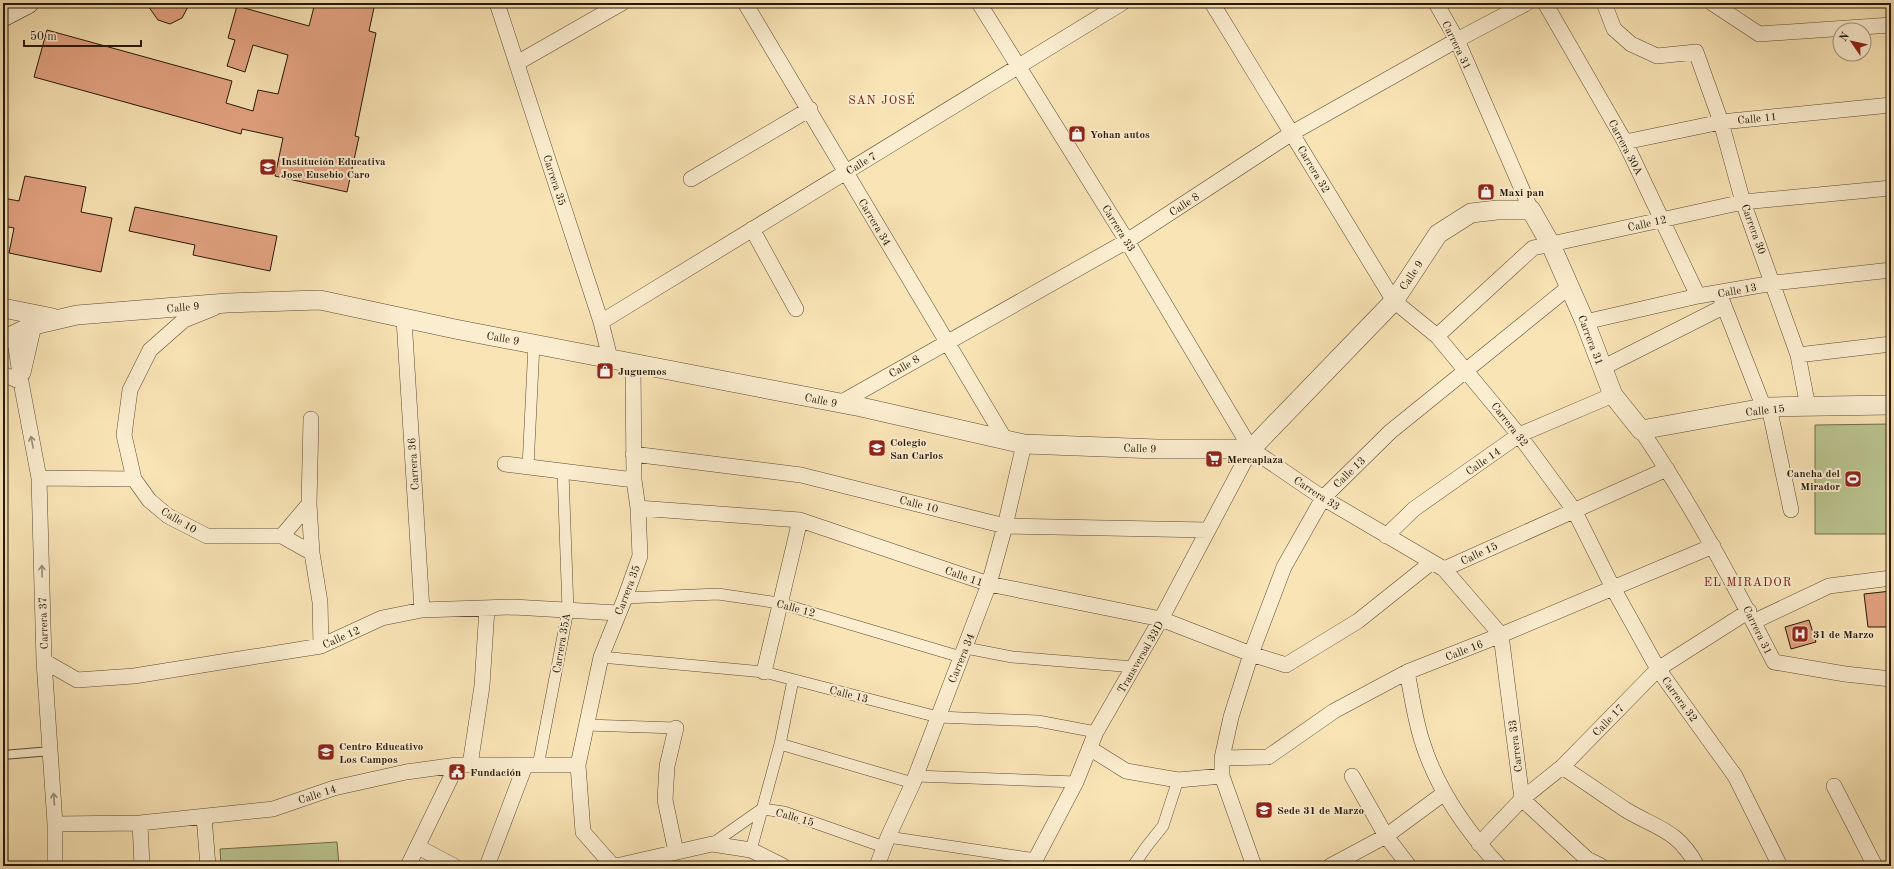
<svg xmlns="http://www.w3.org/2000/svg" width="1894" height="869" font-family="'Old Standard TT',serif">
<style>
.green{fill:#bac590;stroke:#706e4c}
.building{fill:#e5a483;stroke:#261707}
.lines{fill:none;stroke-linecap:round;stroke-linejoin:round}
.service-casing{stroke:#5b4a32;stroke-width:10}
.pedestrian-casing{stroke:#5b4a32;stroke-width:12}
.minor-casing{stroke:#5b4a32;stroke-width:16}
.tertiary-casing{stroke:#5b4a32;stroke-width:20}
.secondary-casing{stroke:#261707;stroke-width:22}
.service{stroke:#fbedcf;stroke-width:8}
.pedestrian{stroke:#fbedcf;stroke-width:11}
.minor{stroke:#fbedcf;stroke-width:15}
.tertiary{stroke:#fbedcf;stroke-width:19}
.secondary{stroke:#fbedcf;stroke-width:21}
.oneway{stroke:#9b8d75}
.labels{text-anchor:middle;stroke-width:4;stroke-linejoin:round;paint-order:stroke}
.street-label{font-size:11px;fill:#261707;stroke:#fbedcf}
.poi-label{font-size:11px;font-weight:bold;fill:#261707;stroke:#fbedcf;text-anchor:start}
.neighbourhood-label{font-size:12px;letter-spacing:1px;fill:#7a1f14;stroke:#fbedcf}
</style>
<rect width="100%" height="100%" fill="#f9e4b5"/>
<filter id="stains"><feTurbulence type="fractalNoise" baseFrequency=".005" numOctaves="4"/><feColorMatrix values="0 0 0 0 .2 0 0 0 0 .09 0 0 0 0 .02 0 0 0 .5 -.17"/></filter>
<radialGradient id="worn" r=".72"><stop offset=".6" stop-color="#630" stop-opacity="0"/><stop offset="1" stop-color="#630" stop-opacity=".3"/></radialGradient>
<path class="green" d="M1891,424V534H1815V425Z
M337,842L339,866H221L220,849Z"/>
<path class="building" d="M146,3H190L182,18L170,24L158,20Z
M315,3H375L369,31L376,33L355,136L359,137L347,192L275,176L283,138L242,129L241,134L34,77L47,30L232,81L226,103L253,111L258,90L278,94L288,55L253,45L245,72L227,66L235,40L228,38L237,6L309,26Z
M25,176L86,187L81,212L112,218L101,272L9,253L14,228L3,226V198L19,201Z
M135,207L277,236L270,271L193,255L195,245L129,231Z
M1891,591V627H1868L1864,594Z
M1809,620L1816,642L1791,649L1785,627Z"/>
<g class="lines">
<g class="service-casing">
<path id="service" d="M3,755L51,751"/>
</g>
<g class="pedestrian-casing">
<path id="pedestrian" d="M528,467L534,344
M625,598L718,594L779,603L961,657
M966,648L1012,657L1134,667
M601,657L764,672L938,717L1038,721L1096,732
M586,725L676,728
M780,744L913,783
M538,766L568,610L563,472
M916,776L1076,782
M888,837L1036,859
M712,844L762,809L784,812L884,847
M751,850L780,744L793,680
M1133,866L1147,846L1163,826L1178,780"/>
</g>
<g class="minor-casing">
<path id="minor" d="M497,3L601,322L610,358
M745,3L1006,441
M979,3L1127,241L1251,449L1323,498L1444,569L1501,635L1522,799L1587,859L1601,866
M1212,3L1394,301L1437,336L1519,435L1574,510L1613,588L1658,669L1735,776L1780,866
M1436,3L1457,40L1531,210
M1545,3L1625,142L1698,296
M1604,3L1614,29L1631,44L1657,56L1696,52L1721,122L1743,202L1798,355L1808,407
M1712,3L1759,34L1891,25
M517,63L622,3
M1625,142L1721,122L1891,105
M691,179L810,109
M752,229L796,309
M1721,298L1764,408
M404,319L422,610
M601,322L1122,3
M1585,322L1698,296L1773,283L1891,270
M14,333L21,382L39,478L44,661L55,824V866
M1437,336L1533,248L1743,202L1891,188
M1798,355L1891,344
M1602,368L1723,307
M23,373L34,325
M3,374L21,382
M840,403L1127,241L1292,133L1457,40L1527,3
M1769,407L1791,510
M311,419L309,504L312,553L320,602L321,646
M1641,430C1691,504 1733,582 1774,662L1845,674L1891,679
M633,454L801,475L1005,526L1208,530
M505,464L634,480
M39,478L134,479L149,500L168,516L207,536H282L312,553
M134,479L124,435L130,390L150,350L184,320L214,308
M638,508L800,520L989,584L1161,619L1251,654L1286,665L1358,621L1432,562
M282,536L309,504
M1386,536L1414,509L1519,435L1613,395
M1444,569L1667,469
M1753,622L1829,586L1891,578
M44,661L77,680L134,676L321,646L382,618L422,610L513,607L618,613
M764,672L800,520
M1407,672C1412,696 1415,721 1423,744C1438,791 1466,830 1499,866
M1091,749L1126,771L1178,780L1222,776
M1222,758L1268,757L1334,711L1407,672L1501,635L1713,546
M470,765L482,686L487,608
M1562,767C1584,781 1605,796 1626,810C1658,829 1678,830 1697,866
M1352,776L1386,836L1409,866
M1834,786L1875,866
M204,817L208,866
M140,823L142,866
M55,824L140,823L273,809L334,788L406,772L457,765H578
M1479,844L1522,799L1562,767L1658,669L1749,611
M418,847L454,866
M676,852L665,800L667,766L676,728
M408,866L457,765
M487,866L525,766
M613,866L583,832L578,765L601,657L625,598L640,556L638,508L634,480L633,363
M616,866L712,844L751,850L783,866
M877,866L888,837L913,783L989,584L1005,526L1024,444
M1032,866L1076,782L1096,732L1161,619L1251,449
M1254,866L1222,776V758L1231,717L1251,654L1284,567L1323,498L1390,432L1569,287
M1330,866L1386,836L1443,794"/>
</g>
<g class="tertiary-casing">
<path id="tertiary" d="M3,308L53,318
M3,340L34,325L77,315L227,303L320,300L455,329L861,407L1024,444L1157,449H1251L1394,301L1438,234L1471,213L1497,210H1531L1551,245L1585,322L1613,395L1641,430L1769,407L1891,405"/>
</g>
<g class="secondary-casing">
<path id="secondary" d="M3,16L28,3"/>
</g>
<use href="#service" class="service"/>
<use href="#pedestrian" class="pedestrian"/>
<use href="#minor" class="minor"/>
<use href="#tertiary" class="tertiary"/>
<use href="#secondary" class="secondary"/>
</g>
<defs><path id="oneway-shaft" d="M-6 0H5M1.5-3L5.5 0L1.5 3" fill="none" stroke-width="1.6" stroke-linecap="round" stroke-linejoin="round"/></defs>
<g class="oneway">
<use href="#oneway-shaft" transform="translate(32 442) rotate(-101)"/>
<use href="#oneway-shaft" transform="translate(42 571) rotate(-92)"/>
<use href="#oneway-shaft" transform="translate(54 799) rotate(-94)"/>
</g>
<defs>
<g id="shop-square" transform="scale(0.9)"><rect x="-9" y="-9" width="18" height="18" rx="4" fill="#8f2418" stroke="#fbedcf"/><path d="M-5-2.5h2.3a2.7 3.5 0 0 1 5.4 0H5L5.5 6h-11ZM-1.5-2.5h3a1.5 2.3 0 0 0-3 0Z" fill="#fff"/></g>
<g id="university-square" transform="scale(0.9)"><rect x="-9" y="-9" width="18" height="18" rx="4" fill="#8f2418" stroke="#fbedcf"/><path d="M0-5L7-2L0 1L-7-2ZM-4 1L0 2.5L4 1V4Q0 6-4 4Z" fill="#fff"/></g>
<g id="school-square" transform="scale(0.9)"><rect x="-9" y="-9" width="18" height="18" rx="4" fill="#8f2418" stroke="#fbedcf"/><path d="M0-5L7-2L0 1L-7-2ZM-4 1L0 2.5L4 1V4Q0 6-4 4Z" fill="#fff"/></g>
<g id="supermarket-square" transform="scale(0.9)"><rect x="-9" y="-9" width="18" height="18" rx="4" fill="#8f2418" stroke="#fbedcf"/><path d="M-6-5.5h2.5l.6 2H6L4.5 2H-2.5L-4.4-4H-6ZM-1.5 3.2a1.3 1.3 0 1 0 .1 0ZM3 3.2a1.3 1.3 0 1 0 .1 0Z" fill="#fff"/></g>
<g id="stadium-square" transform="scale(0.9)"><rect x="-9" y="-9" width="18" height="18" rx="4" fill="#8f2418" stroke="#fbedcf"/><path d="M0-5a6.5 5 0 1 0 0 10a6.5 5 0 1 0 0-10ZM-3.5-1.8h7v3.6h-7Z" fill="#fff"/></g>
<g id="hospital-square" transform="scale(0.9)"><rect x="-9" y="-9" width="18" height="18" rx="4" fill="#8f2418" stroke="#fbedcf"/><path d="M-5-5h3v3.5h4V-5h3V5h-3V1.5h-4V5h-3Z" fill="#fff"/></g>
<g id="civic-square" transform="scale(0.9)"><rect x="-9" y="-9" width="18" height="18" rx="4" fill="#8f2418" stroke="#fbedcf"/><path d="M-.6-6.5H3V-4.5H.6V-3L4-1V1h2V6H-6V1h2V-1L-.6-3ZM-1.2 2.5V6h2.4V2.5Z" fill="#fff"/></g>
</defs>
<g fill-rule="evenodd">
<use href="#shop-square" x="1077" y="134"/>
<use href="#university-square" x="268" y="167"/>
<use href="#shop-square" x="1486" y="192"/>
<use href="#shop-square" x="605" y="371"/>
<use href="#school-square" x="877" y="448"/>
<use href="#supermarket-square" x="1214" y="459"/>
<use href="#stadium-square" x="1853" y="479"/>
<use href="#hospital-square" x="1800" y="634"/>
<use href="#school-square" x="326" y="752"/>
<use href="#civic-square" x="457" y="772"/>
<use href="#school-square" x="1264" y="810"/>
</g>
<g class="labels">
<g class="street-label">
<text transform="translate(1457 45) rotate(64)" y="4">Carrera 31</text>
<text transform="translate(1757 118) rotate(-6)" y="4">Calle 11</text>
<text transform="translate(1626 147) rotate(62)" y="4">Carrera 30A</text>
<text transform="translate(861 163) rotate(-31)" y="4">Calle 7</text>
<text transform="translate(1314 169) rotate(59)" y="4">Carrera 32</text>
<text transform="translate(555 180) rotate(72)" y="4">Carrera 35</text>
<text transform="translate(1184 204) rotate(-33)" y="4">Calle 8</text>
<text transform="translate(875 222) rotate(59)" y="4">Carrera 34</text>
<text transform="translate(1647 223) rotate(-13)" y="4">Calle 12</text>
<text transform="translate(1119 228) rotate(58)" y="4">Carrera 33</text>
<text transform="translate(1754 229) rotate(70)" y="4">Carrera 30</text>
<text transform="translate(1411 275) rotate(-56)" y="4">Calle 9</text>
<text transform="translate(1737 290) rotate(-10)" y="4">Calle 13</text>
<text transform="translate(183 307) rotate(-5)" y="4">Calle 9</text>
<text transform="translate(503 338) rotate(10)" y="4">Calle 9</text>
<text transform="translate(1591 340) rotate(69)" y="4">Carrera 31</text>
<text transform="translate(904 366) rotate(-30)" y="4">Calle 8</text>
<text transform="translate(821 400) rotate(11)" y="4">Calle 9</text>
<text transform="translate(1765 410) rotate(-6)" y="4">Calle 15</text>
<text transform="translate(1510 424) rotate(52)" y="4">Carrera 32</text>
<text transform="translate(1140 448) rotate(2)" y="4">Calle 9</text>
<text transform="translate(1483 461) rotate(-35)" y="4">Calle 14</text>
<text transform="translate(413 464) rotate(-94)" y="4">Carrera 36</text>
<text transform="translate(1349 472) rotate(-44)" y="4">Calle 13</text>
<text transform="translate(1317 493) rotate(33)" y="4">Carrera 33</text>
<text transform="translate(919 504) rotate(14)" y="4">Calle 10</text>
<text transform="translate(179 520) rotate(31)" y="4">Calle 10</text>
<text transform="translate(1479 553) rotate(-25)" y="4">Calle 15</text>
<text transform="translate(964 576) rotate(19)" y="4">Calle 11</text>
<text transform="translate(627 590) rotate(-69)" y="4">Carrera 35</text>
<text transform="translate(796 608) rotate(15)" y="4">Calle 12</text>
<text transform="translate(43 623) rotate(-92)" y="4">Carrera 37</text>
<text transform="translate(1758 630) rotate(64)" y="4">Carrera 31</text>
<text transform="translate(341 637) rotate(-24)" y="4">Calle 12</text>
<text transform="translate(561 643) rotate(-80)" y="4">Carrera 35A</text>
<text transform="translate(1464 650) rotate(-21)" y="4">Calle 16</text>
<text transform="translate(1140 657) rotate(-60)" y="4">Transversal 33D</text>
<text transform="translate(961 658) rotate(-68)" y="4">Carrera 34</text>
<text transform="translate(849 694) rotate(14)" y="4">Calle 13</text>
<text transform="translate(1680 699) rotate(54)" y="4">Carrera 32</text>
<text transform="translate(1608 720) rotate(-46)" y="4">Calle 17</text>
<text transform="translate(1515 746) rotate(-97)" y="4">Carrera 33</text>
<text transform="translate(317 794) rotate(-18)" y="4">Calle 14</text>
<text transform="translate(795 817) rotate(16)" y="4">Calle 15</text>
</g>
<g class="poi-label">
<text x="1090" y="138">Yohan autos</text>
<text x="281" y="165">Institución Educativa<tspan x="281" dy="13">Jose Eusebio Caro</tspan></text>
<text x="1499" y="196">Maxi pan</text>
<text x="618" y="375">Juguemos</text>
<text x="890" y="446">Colegio<tspan x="890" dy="13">San Carlos</tspan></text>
<text x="1227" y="463">Mercaplaza</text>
<text x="1840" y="477" text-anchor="end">Cancha del<tspan x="1840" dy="13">Mirador</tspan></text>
<text x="1813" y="638">31 de Marzo</text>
<text x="339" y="750">Centro Educativo<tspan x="339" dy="13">Los Campos</tspan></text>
<text x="470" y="776">Fundación</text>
<text x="1277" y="814">Sede 31 de Marzo</text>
</g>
<g class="neighbourhood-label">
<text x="882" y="104">SAN JOSÉ</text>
<text x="1748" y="586">EL MIRADOR</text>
</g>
</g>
<rect width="1894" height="869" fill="none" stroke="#f9e4b5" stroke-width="16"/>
<rect x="4" y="4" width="1886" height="861" fill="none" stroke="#261707" stroke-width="2"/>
<rect x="8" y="8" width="1878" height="853" fill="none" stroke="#261707"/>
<g transform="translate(1852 42) rotate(304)"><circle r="19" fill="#fbedcf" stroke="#a6977f"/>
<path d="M0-3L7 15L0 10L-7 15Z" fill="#8f2418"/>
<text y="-6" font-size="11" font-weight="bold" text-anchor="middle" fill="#261707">N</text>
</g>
<path d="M24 40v6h117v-6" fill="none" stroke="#261707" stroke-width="2"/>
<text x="30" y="40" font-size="12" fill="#261707" stroke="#fbedcf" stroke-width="3" paint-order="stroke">50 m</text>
<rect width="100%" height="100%" filter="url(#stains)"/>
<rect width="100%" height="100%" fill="url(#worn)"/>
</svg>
